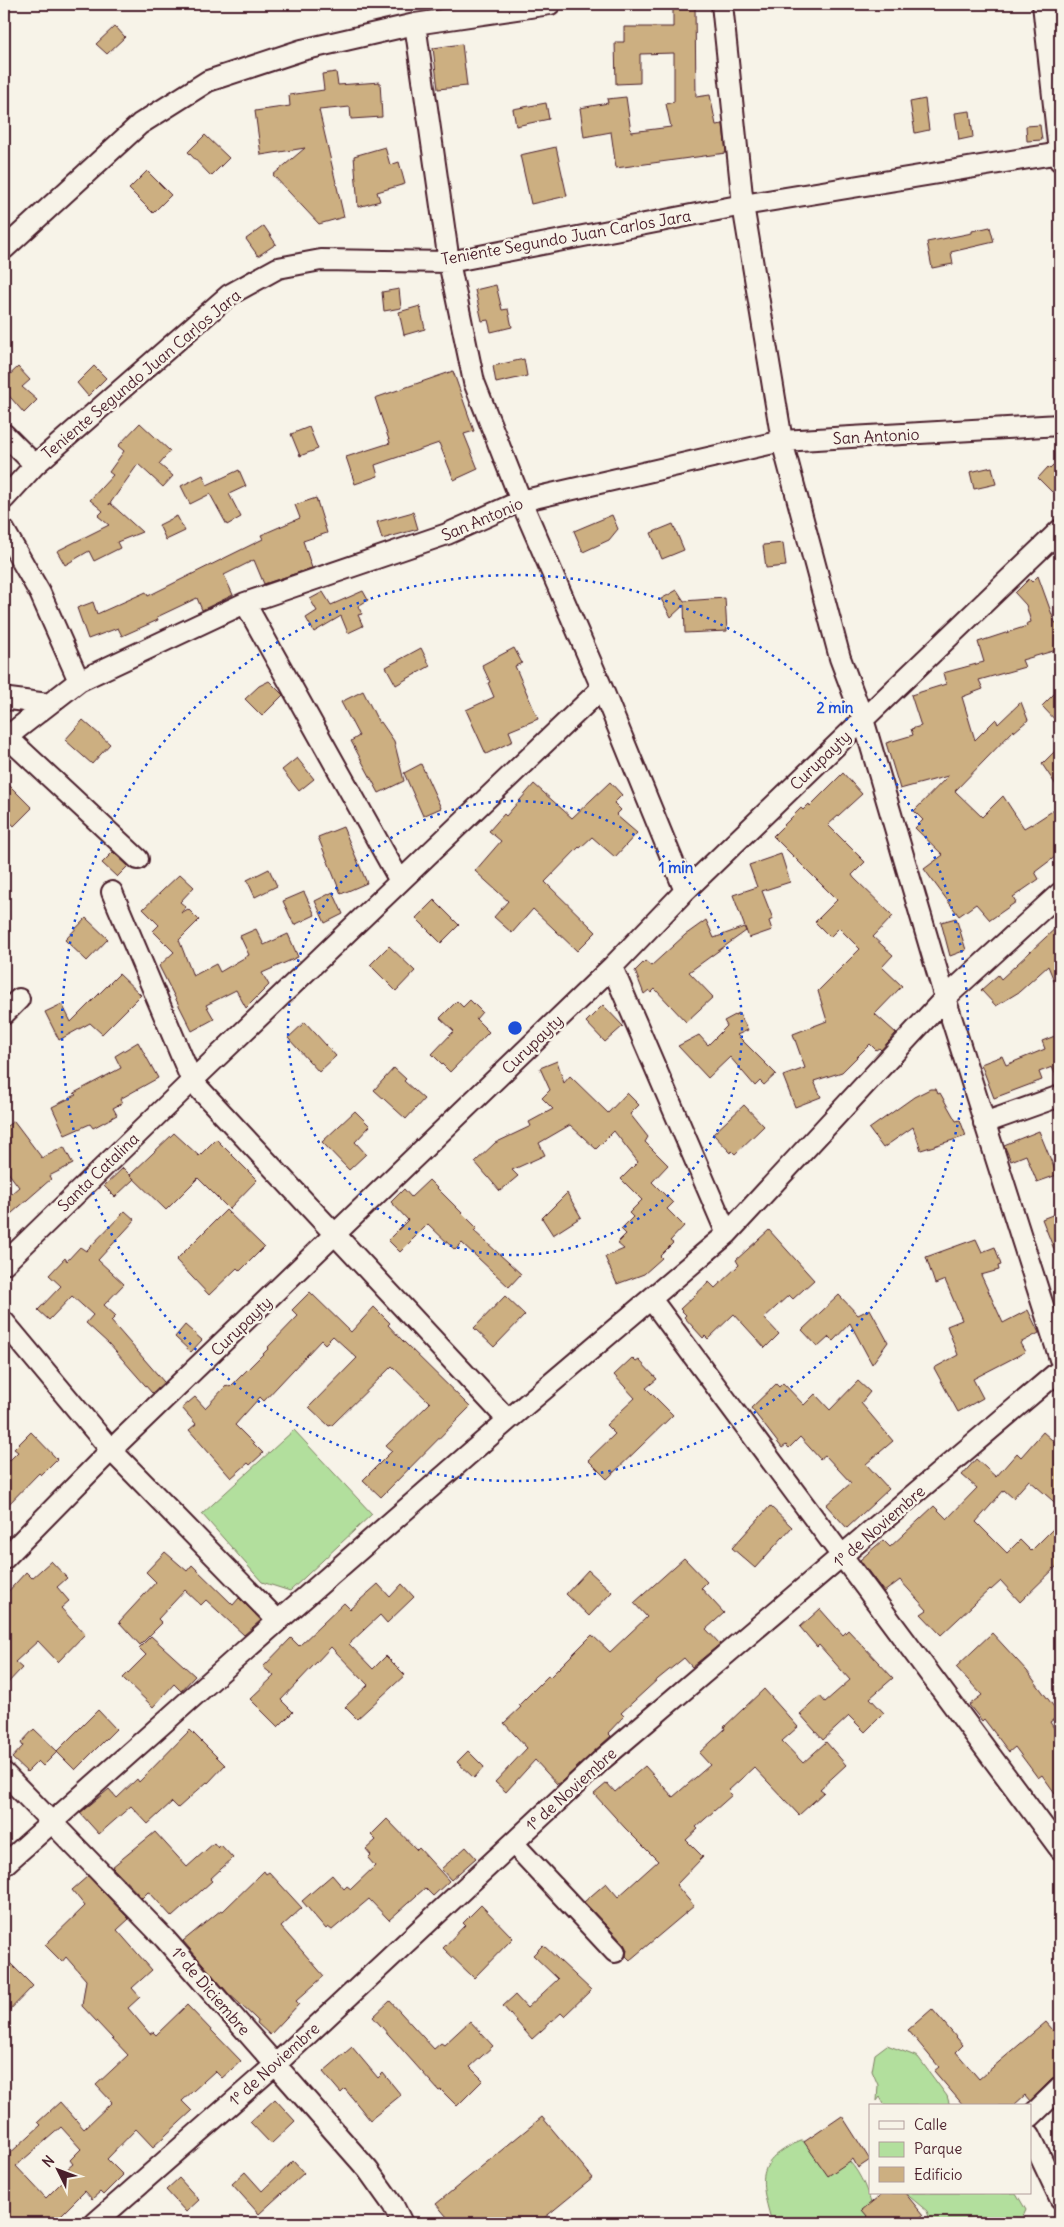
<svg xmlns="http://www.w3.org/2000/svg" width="1064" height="2227" font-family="Delius,sans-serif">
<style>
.green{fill:#b2df9d;stroke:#7e7f64}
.building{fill:#ccaf81;stroke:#4a1f2b;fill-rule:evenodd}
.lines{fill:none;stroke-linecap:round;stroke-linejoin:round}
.minor-casing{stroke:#4a1f2b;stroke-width:24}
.minor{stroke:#f7f3e8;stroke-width:20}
.ring{fill:none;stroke:#1d4ed8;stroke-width:2.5;stroke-dasharray:2.5 5}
.labels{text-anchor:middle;stroke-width:5;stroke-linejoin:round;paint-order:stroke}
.street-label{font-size:16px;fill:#4a1f2b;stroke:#f7f3e8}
.centre{fill:#1d4ed8;stroke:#f7f3e8;stroke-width:2.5}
.ring-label{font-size:15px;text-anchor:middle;font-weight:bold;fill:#1d4ed8;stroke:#f7f3e8;stroke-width:5;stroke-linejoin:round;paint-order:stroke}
</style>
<rect width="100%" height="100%" fill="#f7f3e8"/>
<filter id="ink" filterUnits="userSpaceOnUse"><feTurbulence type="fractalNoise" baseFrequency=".02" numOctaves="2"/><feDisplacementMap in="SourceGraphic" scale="10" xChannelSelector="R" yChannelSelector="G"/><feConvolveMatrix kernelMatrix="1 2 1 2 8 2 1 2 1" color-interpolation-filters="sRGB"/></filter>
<g filter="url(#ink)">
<path class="green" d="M294,1430L372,1514L290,1591L262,1582L202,1514Z
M887,2045L918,2057L947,2096L950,2106H885L880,2097L877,2101L878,2085L872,2071L875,2054Z
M800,2141C852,2142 865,2180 877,2223H772C760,2180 754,2162 800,2141Z
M905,2193H1016L1026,2210L1020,2223H931L927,2211Z"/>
<path class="building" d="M673,6H695L696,97L710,95L716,125L723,124L726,153L616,168L611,132L584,137L580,108L608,103L607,99L626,97L631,132L671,127L666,104L674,102V53L640,54V83L616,84L615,42H624V27H673Z
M115,26L125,37L107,54L96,44Z
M462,44L467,86L438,89L433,48Z
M336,72L338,85L380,82L382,117L351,119L350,107L319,110L344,217L319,224L273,175L305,148L261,155L255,111L290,106L289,95L324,90L322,74Z
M925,99L929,130L915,133L910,102Z
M546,103L549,119L516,126L513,109Z
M970,111L973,137L959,140L955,113Z
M1040,125L1042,140L1027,141L1026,126Z
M205,135L229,158L211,176L188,152Z
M385,147L390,165L399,162L405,184L377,192L380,201L358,207L354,156Z
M556,147L567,196L531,204L520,155Z
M147,171L171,195L153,213L129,189Z
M264,226L276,244L258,256L246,239Z
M990,227L994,242L951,252L953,264L932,268L927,242L972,233V231Z
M496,285L502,310L508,309L512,327L491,332L488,320L482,321L475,290Z
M399,289L401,308L384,311L382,292Z
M420,306L425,329L404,335L399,312Z
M524,359L527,376L496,383L493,366Z
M94,366L106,378L88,396L77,383Z
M18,367L30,380L22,387L37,400L24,413L4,390V380Z
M453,371L474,431L464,434L478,469L454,480L439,443L375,465L378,476L355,484L346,457L390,443L375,398Z
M140,423L170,451L159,464L173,476L163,487L138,464L109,505L110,503L142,532L117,542L120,548L94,561L89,551L65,565L57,551L109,525L98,516L103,511L90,500L113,475L109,472L124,451L118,446Z
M309,427L318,449L300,456L291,434Z
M1060,459V484L1052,492L1038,478L1048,467L1050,469Z
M992,467L996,484L974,489L970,472Z
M239,470L246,486L229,494L241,517L227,525L210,494L190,504L181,486L203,475L207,485Z
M316,498L327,533L303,541L312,568L264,584L254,560L224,575L233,595L202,610L197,598L157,617L158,620L122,636L118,628L88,639L77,608L93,602L97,614L146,592L148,596L263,539L261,535L300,518L295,505Z
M413,512L418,529L382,539L377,522Z
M612,515L618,529L609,540L583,552L574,531Z
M177,516L185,531L166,540L159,525Z
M673,524L684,550L662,559L651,533Z
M783,543L786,566L766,568L763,545Z
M1038,576L1055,623L1060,621V649L1022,660L1025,667L979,680L983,689L962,697L975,740L996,719L998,724L1021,702L1028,720L1014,732V730L955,791L982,817L1003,796L1024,828L1031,824V825L1060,806V853L1035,872L1039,879L1013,897L1016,902L990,920L976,904L959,916L924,869L943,855L915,828L923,820L914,811L948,776L900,789L886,743L913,735L911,729L921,726L911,695L946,684L943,673L984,662L978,642L1027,626L1026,624L1031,622L1026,605L1015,593L1029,579L1032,582Z
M677,590L684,601L725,598L727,631L685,633L684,605L671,617L661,599Z
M363,591L368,600L358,606L362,614L358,615L363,626L348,633L341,616L314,632L306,618L317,611L310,599L323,592L331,605Z
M421,648L430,666L396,685L386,667Z
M514,648L522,663L515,666L538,719L509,731L513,741L486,754L466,710L494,697L488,683L490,682L482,665Z
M269,681L283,695L262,716L245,699L259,686Z
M1060,688V725L1042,706Z
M363,691L379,723L381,722L394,741L404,781L379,793L351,741L359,736L341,702Z
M83,720L110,744L92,764L65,740Z
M1060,746V791L1042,764Z
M297,758L314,779L299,791L282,770Z
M421,764L441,808L423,816L404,773Z
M843,773L862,794L828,825L865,862L852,875L854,878L893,916L873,937L893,955L882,967L902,986L875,1014L896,1033L881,1050L879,1048L876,1050L870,1044L842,1072L814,1081L821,1097L795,1107L783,1076L805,1068L793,1034L827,1021L818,991L860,949L839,928L830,937L815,922L837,900L773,836L801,808L803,810L809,804L810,806Z
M4,780L32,808L14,826L4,815Z
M610,782L622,795L614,803L621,810L616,815L637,833L615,857L592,837L580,848L579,847L545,882L596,932L577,951L533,909L512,933L494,917L508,901L475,871L501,841L489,831L504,814L506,816L534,784L572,818Z
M343,827L367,883L341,894L318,837Z
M113,852L128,866L117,877L102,863Z
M781,854L790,882L762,891L773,919L769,921L772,930L749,938L733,895L757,887L749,865Z
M269,869L277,886L255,897L247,880Z
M180,874L194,887L180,902L186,907L181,913L188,909L199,920L179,940L193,976L216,964L220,972L249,955L240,936L256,929L264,945L288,934L298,957L262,973L269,985L246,1008L236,990L206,1005L214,1019L192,1031L159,966L174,952L153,931L159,925L143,909Z
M304,892L315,915L294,925L283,901Z
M333,892L343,914L325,923L315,901Z
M434,900L459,925L441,943L416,918Z
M86,918L108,939L87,961L65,940Z
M956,918L966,950L950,956L941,922Z
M706,920L714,938L744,927L746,931L689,972L713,997L686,1022L655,989L651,993L649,990L644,994L635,971L645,961L651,966L685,935Z
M1060,924V995L1048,966L1019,992L996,1006L981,990L998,975L1001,979Z
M389,946L415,971L396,991L370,965Z
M119,974L141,995L102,1034L90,1023L59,1040L45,1012L62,1004L71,1022Z
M470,1000L482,1012L476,1019L489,1032L450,1072L432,1054L454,1031L440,1018L457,1001L463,1007Z
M603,1005L623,1026L605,1042L586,1022Z
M739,1013L748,1030L737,1035L776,1074L764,1085L760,1081L755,1086L730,1057L708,1078L678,1046L699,1035L708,1045L727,1026L724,1021Z
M305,1022L336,1056L319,1072L288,1038Z
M1060,1034V1084L1052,1067L1039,1072L1042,1080L994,1098L981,1064L1002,1056L1006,1065L1045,1049L1042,1041Z
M138,1042L158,1078L120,1099L122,1103L113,1108L117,1115L93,1128L90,1124L65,1135L52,1107L76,1095L74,1093L121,1068L115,1056Z
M557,1061L564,1083L570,1076L608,1113L627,1093L639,1105L630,1114L648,1137L645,1142L668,1165L652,1182L673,1203L667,1209L684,1226L670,1241L673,1243L660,1256L662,1258L644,1274L617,1284L605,1257L624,1249L617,1243L626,1234L621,1229L633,1217L629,1213L642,1200L621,1179L638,1162L614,1131L596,1149L570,1125L539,1143L545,1155L512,1170L518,1176L500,1191L475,1162L495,1143L531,1126L529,1122L553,1109L542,1098L550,1090L540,1068Z
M394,1068L406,1079L404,1081L424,1099L406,1119L374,1090Z
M930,1089H936L938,1094L940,1093L956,1121L960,1120L966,1136L921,1150L913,1127L883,1148L869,1129L914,1097Z
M744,1105L764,1126L735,1154L732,1151L731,1153L713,1134Z
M355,1111L370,1126L355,1142L366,1154L349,1170L322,1142Z
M14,1121L42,1158L64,1147L73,1164L49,1176L51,1179L4,1220V1200L19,1187L4,1167V1128Z
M1039,1131L1057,1175L1037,1182L1026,1155L1011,1161L1004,1145Z
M174,1133L199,1156L216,1139L257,1180L229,1209L198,1178L166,1210L130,1175Z
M123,1168L134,1179L115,1197L104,1186Z
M429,1180L477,1228L474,1231L521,1274L509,1287L462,1243L455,1250L428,1224L400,1252L388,1240L408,1220L391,1202L404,1189L411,1197Z
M567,1193L581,1217L553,1235L542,1218Z
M226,1210L264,1247L240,1271L237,1268L209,1295L176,1260Z
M125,1211L135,1220L98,1260L124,1284L104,1305L116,1316L111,1321L164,1382L152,1393L109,1344L86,1323L93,1315L72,1296L49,1320L38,1310L61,1286L49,1275L65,1258L67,1261L80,1247L86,1251Z
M1060,1212V1261L1059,1262L1042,1219Z
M769,1230L814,1280L793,1299L789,1295L764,1318L779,1334L765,1348L734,1314L708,1339L705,1336L703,1338L684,1317L686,1315L680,1309L709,1282L715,1288L739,1265L736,1260Z
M976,1239L982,1252L995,1247L1001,1265L998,1266L999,1270L981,1275L1003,1323L1028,1310L1039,1333L1020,1343L1025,1352L973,1379L983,1398L958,1412L934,1368L958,1355L947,1326L962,1320L945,1280L935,1284L926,1257Z
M310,1292L351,1332L374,1307L390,1323L388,1325L401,1339L470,1407L381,1497L363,1480L392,1451L386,1446L430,1403L392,1366L332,1425L329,1426L309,1407L357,1358L333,1336L325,1344L321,1340L264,1401L260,1397L235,1425L263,1453L250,1465L248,1463L231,1478L189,1430L196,1424L182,1408L195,1397L205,1408L227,1385L230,1387L269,1348L268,1347L298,1316L292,1310Z
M839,1295L858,1315L870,1309L888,1342L872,1364L850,1323L833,1341L829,1337L818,1347L802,1330Z
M505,1296L525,1315L494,1347L474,1328Z
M185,1325L202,1340L191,1352L175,1337Z
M632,1358L636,1362L639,1360L657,1379L646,1388L673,1415L607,1479L588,1460L615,1434L606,1425L635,1398L614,1375Z
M858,1381L870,1392L861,1403L893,1441L866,1464L889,1489L847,1528L826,1505L851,1483L825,1455L820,1459L800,1437L789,1448L786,1445L782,1448L751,1408L776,1384L779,1387L783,1383L804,1405L815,1394L830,1410Z
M31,1432L57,1459L41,1475L39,1473L4,1509V1466L18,1452L14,1449Z
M1043,1432L1060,1447V1507L1029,1480L1013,1498L1004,1490L976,1522L1007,1553L1020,1540L1031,1551L1060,1522V1563L1020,1602L1001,1581L991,1590L990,1589L941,1635L921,1614L927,1610L900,1580L884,1592L860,1560L883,1540L890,1547L934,1506L947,1519L977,1488L962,1475L976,1459L996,1477L1017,1453L1021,1457Z
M770,1506L792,1527L755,1568L732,1548Z
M165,1552L187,1571L192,1565L233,1605L239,1598L261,1620L244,1635L206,1600L201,1605L185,1590L158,1619L162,1623L140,1645L119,1622L156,1582L146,1572Z
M684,1558L707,1582L701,1588L724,1613L706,1629L720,1644L692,1667L684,1658L658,1679L621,1713L624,1716L608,1733L611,1736L561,1782L557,1784L535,1760L506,1792L495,1782L527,1748L504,1723L521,1707L519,1705L548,1676L550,1677L592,1635L610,1652L647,1617L634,1603Z
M51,1561L67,1578L57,1587L69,1601L61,1608L85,1634L58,1662L38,1641L15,1662L22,1668L4,1687V1596L26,1572L32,1578Z
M588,1570L612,1592L589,1616L566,1594Z
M378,1584L390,1597L402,1584L414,1597L387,1623L380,1615L349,1644L373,1669L386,1656L405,1675L357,1719L345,1707L368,1685L331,1647L281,1700L293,1712L278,1727L250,1699L274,1676L263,1667L291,1638L299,1646L344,1603L350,1609Z
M820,1609L843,1635L848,1630L893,1678L870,1698L884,1713L865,1732L849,1716L823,1740L800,1714L820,1696L825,1702L850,1680L819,1645L817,1647L800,1627Z
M992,1633L1027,1671L1060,1715L1050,1722L1060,1737V1800L1042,1775L1038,1778L1015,1747L1009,1752L984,1719L982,1721L969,1705L982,1695L956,1667Z
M151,1636L195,1676L181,1691L174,1684L153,1707L123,1678L146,1655L139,1648Z
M764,1689L798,1727L782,1741L803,1763L826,1742L846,1765L820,1789L824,1792L799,1815L754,1767L728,1791L732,1795L696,1827L698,1829L686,1840L703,1857L676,1885L694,1906L630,1960L626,1956L627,1950L624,1944L584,1902L606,1883L618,1897L658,1861L625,1828L594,1794L607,1783L615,1792L645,1766L673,1797L710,1765L699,1753L725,1729L724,1727Z
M98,1710L116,1729L75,1770L57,1752L43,1766L38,1761L27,1772L12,1758L23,1746L21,1743L34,1729L57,1751Z
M190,1730L225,1765L208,1783L207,1782L178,1808L172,1802L148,1824L131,1806L99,1834L80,1813L109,1789L117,1798L137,1779L139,1782Z
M468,1751L484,1767L474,1778L457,1762Z
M387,1819L417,1850L419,1848L449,1881L433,1896L425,1888L389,1920L369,1899L332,1930L328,1927L326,1929L302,1901L332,1875L344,1889L347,1886L351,1889L375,1866L368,1858L371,1855L366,1849L376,1840L371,1835Z
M155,1832L187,1867L214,1843L218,1848L221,1845L233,1858L210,1879L212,1881L172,1917L150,1893L148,1892L142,1898L112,1867Z
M466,1847L476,1858L451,1880L441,1869Z
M264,1871L266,1874L269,1872L302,1908L281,1927L324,1976L296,2001L299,2004L270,2035L257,2023L258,2021L254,2017L228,1993L183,1941L221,1910L223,1911Z
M88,1876L129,1919L117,1930L152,1970L132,1988L140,1997L128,2008L150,2034L153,2032L156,2035L187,2005L241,2061L222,2078L215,2071L182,2101L192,2111L153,2147L136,2129L107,2159L123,2175L103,2195L100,2192L92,2199L85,2191L61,2215L69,2223H4V2152L7,2156L41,2125L38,2122L60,2102L84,2129L112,2102L96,2085L128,2055L82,2006L86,1980L66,1957L62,1962L45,1945L85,1906L72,1890ZM61,2127L81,2149L70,2160L73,2164L66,2170L70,2174L46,2198L16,2166Z
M481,1905L513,1938L474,1978L443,1948L465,1925L463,1923Z
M543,1945L591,1990L564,2016L561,2013L532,2039L503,2006L515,1995L527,2008L558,1979L533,1955Z
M4,1957L33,1986L4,2016Z
M390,2001L434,2049L441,2043L444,2045L470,2021L493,2046L470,2067L483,2080L457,2106L441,2090L439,2091L373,2017Z
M932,2009L963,2045L956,2052L979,2079L1046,2022L1060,2038V2076L1052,2079L1030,2101L1025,2095L1013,2106H964L934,2071L939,2067L908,2030Z
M352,2047L378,2078L383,2073L401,2095L370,2120L345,2089L341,2093L323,2072Z
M275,2099L295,2121L271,2144L250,2122Z
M842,2116L870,2160L858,2168L853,2159L828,2176L804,2142Z
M542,2117L593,2178L538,2223H452L436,2204Z
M293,2161L304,2173L259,2214L232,2184L245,2172L262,2191Z
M179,2178L199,2200L186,2212L166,2190Z
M883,2193H905L923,2215L913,2223H873L862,2210Z"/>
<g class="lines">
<g class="minor-casing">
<path id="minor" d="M722,4L743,205L782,441L840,658L863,719L945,998L1060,1359
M1043,4L1060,161
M415,24L449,262L474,382L521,501L602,688L685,891
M4,249L140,124L208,81L302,50L415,24L550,4
M4,434L35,465
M4,499L35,465L229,295L278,268L321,260L449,262L743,205L1060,153
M4,530L40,593L79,681
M245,603L400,881
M4,701L9,699L48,704
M7,737L138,859
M4,739L79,681L245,603L447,534L521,501L782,441L1060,425
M112,892L192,1081L508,1420
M612,967L727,1234
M4,1014L19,999
M984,1123L1060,1096
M4,1264L192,1081L602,688
M651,1299L1060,1849
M4,1322L111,1450L278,1621
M4,1559L111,1450L612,967L685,891L1060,530
M4,1773L165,1939L368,2170L393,2205L402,2223
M513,1843L615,1952
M4,1865L278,1621L508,1420L727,1234L945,998L1060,893
M1030,2117L1060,2088
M1030,2135L1060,2198
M95,2223L275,2065L604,1758L1060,1370"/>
</g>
<use href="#minor" class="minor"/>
</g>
</g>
<g class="ring">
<circle cx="515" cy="1028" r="227"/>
<circle cx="515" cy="1028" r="453"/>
</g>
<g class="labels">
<g class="street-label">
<text transform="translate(566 237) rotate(-10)" y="6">Teniente Segundo Juan Carlos Jara</text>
<text transform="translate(141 374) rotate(-40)" y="6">Teniente Segundo Juan Carlos Jara</text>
<text transform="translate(876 436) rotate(-3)" y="6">San Antonio</text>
<text transform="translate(482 519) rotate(-23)" y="6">San Antonio</text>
<text transform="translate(820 760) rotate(-44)" y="6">Curupayty</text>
<text transform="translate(532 1044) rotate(-44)" y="6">Curupayty</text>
<text transform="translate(98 1172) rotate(-44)" y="6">Santa Catalina</text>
<text transform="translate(241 1326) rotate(-44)" y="6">Curupayty</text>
<text transform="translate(879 1526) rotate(-41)" y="6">1º de Noviembre</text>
<text transform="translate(571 1789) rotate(-42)" y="6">1º de Noviembre</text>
<text transform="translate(211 1991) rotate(49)" y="6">1º de Diciembre</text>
<text transform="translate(274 2064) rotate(-42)" y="6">1º de Noviembre</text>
</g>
</g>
<circle cx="515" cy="1028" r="8" class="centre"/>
<g class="ring-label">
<text x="835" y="713">2 min</text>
<text x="676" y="873">1 min</text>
</g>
<rect width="1064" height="2227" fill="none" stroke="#f7f3e8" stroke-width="20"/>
<rect x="10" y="10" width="1044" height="2207" fill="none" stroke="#4a1f2b" stroke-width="2" filter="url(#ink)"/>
<rect x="869" y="2104" width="162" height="90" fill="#f7f3e8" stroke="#b29e9c"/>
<rect x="879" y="2121" width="25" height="8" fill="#f7f3e8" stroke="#b29e9c"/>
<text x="914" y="2130" font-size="15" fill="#4a1f2b">Calle</text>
<rect x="879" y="2142" width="25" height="15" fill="#b2df9d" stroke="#b29e9c"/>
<text x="914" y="2154" font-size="15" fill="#4a1f2b">Parque</text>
<rect x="879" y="2167" width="25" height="15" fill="#ccaf81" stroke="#b29e9c"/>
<text x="914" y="2180" font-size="15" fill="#4a1f2b">Edificio</text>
<g transform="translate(58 2170) rotate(312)" stroke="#f7f3e8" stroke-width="4" paint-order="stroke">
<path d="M0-4L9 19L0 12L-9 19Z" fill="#4a1f2b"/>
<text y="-8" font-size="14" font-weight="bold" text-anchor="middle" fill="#4a1f2b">N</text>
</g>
</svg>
